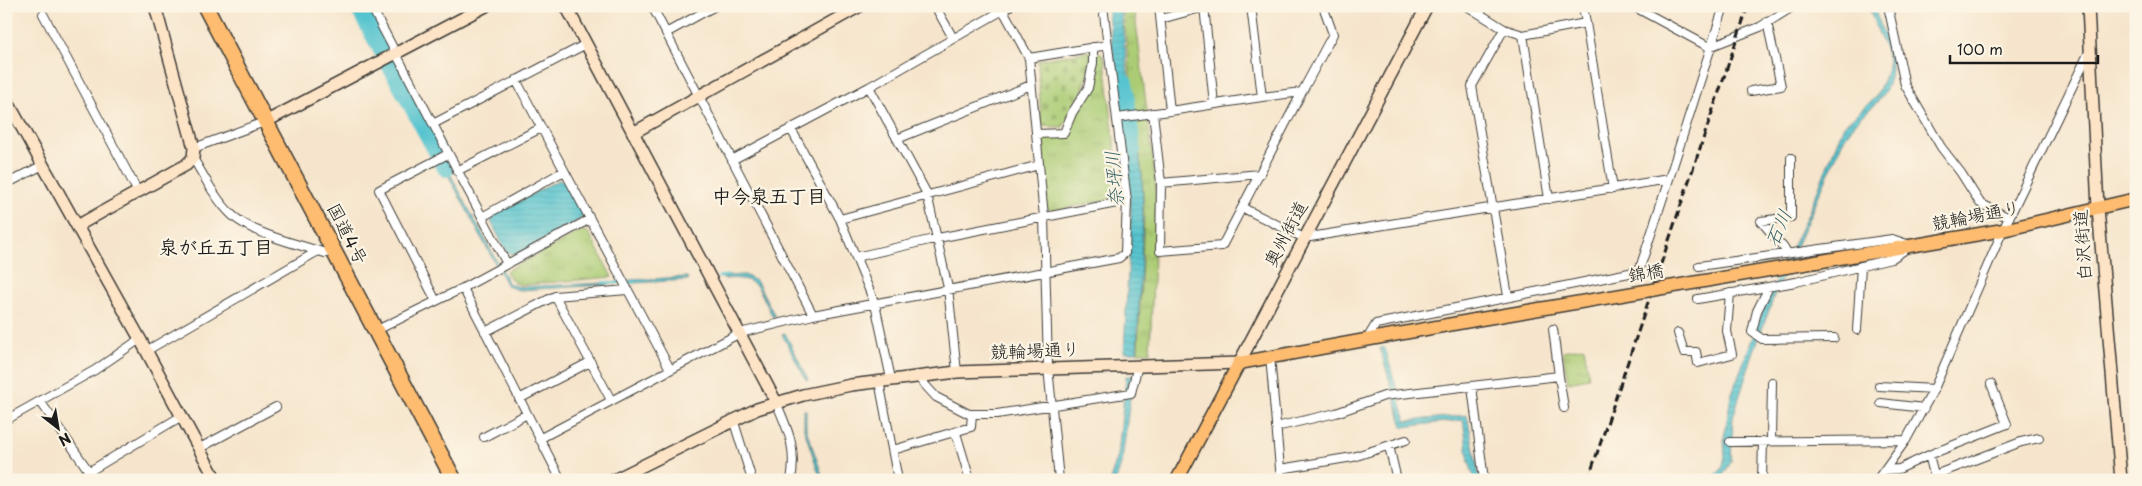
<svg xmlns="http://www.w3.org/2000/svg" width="2142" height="486" font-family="'Playpen Sans','Klee One',sans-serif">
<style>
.grass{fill:url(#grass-tufts);stroke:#647448}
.cemetery{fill:url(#cemetery-stones);stroke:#647448}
.water{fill:url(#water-rules);stroke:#3a7076}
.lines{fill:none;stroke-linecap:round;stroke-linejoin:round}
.stream{stroke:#57c4cf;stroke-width:3}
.river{stroke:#57c4cf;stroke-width:18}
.street-casing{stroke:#3d3a36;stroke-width:10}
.secondary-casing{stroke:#3d3a36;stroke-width:14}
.primary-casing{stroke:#3d3a36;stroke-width:15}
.highway-casing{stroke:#3d3a36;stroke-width:18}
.street{stroke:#fff;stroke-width:8}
.secondary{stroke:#fee4c6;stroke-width:11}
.primary{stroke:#fdbc70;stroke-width:12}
.highway{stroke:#fdbc70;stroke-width:15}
.rail{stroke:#1c1c1c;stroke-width:3;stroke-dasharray:8 4;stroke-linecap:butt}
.primary-bridge-casing{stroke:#3d3a36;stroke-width:15;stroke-linecap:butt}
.primary-bridge{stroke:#fdbc70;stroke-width:12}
.labels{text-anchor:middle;stroke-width:4.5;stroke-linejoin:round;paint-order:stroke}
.street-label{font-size:18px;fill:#1c1c1c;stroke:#fcf5e5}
.water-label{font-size:19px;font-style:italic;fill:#345f64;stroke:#fcf5e5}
.neighbourhood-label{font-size:19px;font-weight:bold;fill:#1c1c1c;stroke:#fcf5e5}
</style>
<defs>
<pattern id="grass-tufts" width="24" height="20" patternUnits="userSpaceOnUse" patternTransform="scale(1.25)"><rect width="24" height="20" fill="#abcc74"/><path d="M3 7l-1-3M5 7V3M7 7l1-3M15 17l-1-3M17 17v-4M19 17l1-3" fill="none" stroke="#93af64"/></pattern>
<pattern id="cemetery-stones" width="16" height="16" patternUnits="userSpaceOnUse" patternTransform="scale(1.25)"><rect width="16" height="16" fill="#abcc74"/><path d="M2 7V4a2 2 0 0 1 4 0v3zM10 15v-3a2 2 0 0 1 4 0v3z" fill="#93af64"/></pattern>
<pattern id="water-rules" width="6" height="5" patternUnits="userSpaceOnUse" patternTransform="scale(1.25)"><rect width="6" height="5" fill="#57c4cf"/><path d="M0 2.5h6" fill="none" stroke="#4ba8b1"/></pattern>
</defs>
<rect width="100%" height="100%" fill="#fcf5e5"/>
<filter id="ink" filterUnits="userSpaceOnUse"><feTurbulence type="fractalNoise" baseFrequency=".02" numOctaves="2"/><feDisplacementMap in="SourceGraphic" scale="10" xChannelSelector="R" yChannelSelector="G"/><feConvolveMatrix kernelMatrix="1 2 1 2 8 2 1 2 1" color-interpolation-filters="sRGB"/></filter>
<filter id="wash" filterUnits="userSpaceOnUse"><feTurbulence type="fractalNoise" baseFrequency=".0096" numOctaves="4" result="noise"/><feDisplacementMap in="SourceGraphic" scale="20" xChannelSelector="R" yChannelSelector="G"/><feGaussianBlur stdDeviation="1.12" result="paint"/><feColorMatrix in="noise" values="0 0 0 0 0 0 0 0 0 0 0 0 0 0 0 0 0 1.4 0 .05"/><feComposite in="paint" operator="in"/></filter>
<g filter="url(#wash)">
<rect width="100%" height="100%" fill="#f6e5cc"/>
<path class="grass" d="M1122,6H1134L1155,177L1156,207L1150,352H1138L1144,215L1142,175L1136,125L1122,127L1120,109L1134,107Z
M1098,52L1101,53L1105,60L1120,193L1115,198L1052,211L1046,207L1040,138L1042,136H1066L1091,89Z
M583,230L589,233L612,277L520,285L513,282L506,271Z
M1584,347L1589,378L1568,382L1563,351Z"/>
<path class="cemetery" d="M1090,51C1092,80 1076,103 1063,127L1041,126L1038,60Z"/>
<path class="water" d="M357,6H359L380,43L377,44Z
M1107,6H1120L1132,107L1120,108Z
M1868,6H1873C1885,37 1904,71 1878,101C1860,120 1852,121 1840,148L1776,291L1753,354L1733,417L1731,462L1720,480H1710L1722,469L1725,457L1724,437L1731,396L1766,301L1808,214L1844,125L1876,97L1886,73L1888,57Z
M399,76L434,144L432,145L397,77Z
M1136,126L1142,175L1143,215L1137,352H1124L1131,213L1123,128Z
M447,168L509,284L519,287L605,283V285L519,290L507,286L445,169Z
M558,180L567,182L583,213L581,219L515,255L507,252L491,222L494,215Z
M745,275L757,282L775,316L773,317C757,288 761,276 723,279V276Z
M687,277L688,280L631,283L630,280Z
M785,333L808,379L806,380L782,334Z
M1380,348H1385L1406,421L1467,415L1480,480H1475L1469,462L1463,420L1403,427Z
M1126,376H1133L1122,461L1116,480H1110L1118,455Z
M804,410H806V429L824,480H821L804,429Z"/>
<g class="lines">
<path class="stream" d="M719,277L727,276
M603,283L634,282"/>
<path class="river" d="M358,6L446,168
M1124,83L1132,149"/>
</g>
</g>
<g filter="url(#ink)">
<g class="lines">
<g class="street-casing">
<path id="street" d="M371,6L433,124L586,44
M652,6L813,315
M935,6L953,38
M1159,6L1170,111L1262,97L1251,6
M1204,6L1214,104
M1467,6L1504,29L1523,35L1586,23L1583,6
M1633,6L1709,47L1760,27L1794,6
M1888,6L1905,85L1941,147L1961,173L1980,203L2009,218
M1003,10L1029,58L1044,217L1048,367L1059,480
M43,14L138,192
M1161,19L1208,6
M1586,23L1613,189
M1504,29L1472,86L1508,296
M666,33L715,6
M1523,35L1549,199
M1029,58L1108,45
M516,80L670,369
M869,87L927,194L948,288L957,372
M1751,91L1781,86L1767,22
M1262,97L1302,92L1333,34L1323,6
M1153,113L1161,183L1160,251L1222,246L1302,92
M1117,118L1170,111
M433,124L507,264
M791,129L840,219
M1036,134L1064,133L1072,113L1088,88L1093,63V47
M897,139L1031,85
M194,148L267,121
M193,158C205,178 216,200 232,215C254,235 298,244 325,253L334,251
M732,160L869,87L1010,6
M457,171L541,128
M1161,183L1260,174
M6,184L43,165
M1243,208L1304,238L1669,179L1724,6
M482,217L564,171
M1788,253L1761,221L1791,217V158
M856,257L938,238L1127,201
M1699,266L1892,239L1907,244
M1769,287L1757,311L1752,332L1762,339L1834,338
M463,288L590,219
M1698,299L1796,282L1891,259L1906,249
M436,301L379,190L448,154
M1857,330L1861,266
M375,331L463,288L561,480
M485,332L555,296
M1678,333L1684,352H1696L1698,363L1732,354L1727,331L1730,293
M1367,339L1376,324L1639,271L1669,179
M146,351L318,251
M1270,356L1281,480
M916,375L936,397L969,414H997L1131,393L1138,365
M1559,376L1564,408
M891,379L875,304L840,219L1039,165
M879,381L898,480
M1879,386L1934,389
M1472,387L1484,480
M519,399L590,362
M611,400L555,296L627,290
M40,401L95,480
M776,402C788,430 797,448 791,480
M1881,403L1924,408
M733,419L752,480
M6,420L95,370L140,339
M1276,427L1336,413L1384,396L1559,376L1553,329
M956,433L970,480
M484,437L527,414
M539,439L740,333L813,315L1119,258L1125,253L1127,201L1103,6
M1771,441L1772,382
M1730,442L1906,440
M1389,446L1397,480
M198,449L276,407
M893,450L971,427L972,414
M1929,455L1935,478
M1280,469L1353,457L1406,440
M1884,470L1899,469L1929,455L2007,424L1991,384
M1935,475L2021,442L2039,438
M75,480L180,417
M1762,480L1763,441
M1877,480L1906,440L1934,389L2003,230L2089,52"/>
</g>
<g class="secondary-casing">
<path id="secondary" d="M566,6L776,402
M2088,6L2098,208L2121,480
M6,99L140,339L216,480
M267,121L486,6
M633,133L860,6
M77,226L186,165L193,158L194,148L155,6
M614,480L757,409L803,395L851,385L957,372L1239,363L1427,6"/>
</g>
<g class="primary-casing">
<path id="primary" d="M1822,261L2003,230L2136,199
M1177,480L1239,363L1475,320"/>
</g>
<g class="highway-casing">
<path id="highway" d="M205,6L454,480"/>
</g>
<use href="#street" class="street"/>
<use href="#secondary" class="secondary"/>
<use href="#primary" class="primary"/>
<use href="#highway" class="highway"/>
<path class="rail" d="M1588,480L1748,6"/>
<g class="primary-bridge-casing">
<path id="primary-bridge" d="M1475,320L1822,261"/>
</g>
<use href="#primary-bridge" class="primary-bridge"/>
</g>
</g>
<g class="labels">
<g class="street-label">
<text transform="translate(1976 216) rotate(-11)" y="6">競輪場通り</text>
<text transform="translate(347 234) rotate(63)" y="6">国道4号</text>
<text transform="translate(1286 234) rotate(-62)" y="6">奥州街道</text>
<text transform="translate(2083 245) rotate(-94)" y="6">白沢街道</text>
<text transform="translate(1646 273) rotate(-10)" y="6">錦橋</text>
<text transform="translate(1035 351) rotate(-2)" y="6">競輪場通り</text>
</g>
<g class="water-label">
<text transform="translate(1114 179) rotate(-95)" y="7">奈坪川</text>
<text transform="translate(1778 228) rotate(-66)" y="7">石川</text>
</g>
<g class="neighbourhood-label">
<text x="769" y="203">中今泉五丁目</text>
<text x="216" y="254">泉が丘五丁目</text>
</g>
</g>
<rect width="2142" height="486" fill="none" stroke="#fcf5e5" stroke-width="25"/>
<g transform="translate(58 428) rotate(149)" stroke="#fcf5e5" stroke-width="4" paint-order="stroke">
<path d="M0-4L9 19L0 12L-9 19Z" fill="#1c1c1c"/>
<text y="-8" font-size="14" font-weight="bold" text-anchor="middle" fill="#1c1c1c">N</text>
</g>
<path d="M1950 55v8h148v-8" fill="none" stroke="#1c1c1c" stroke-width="2.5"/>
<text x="1957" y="55" font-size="15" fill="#1c1c1c" stroke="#fcf5e5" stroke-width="4" paint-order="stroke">100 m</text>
</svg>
